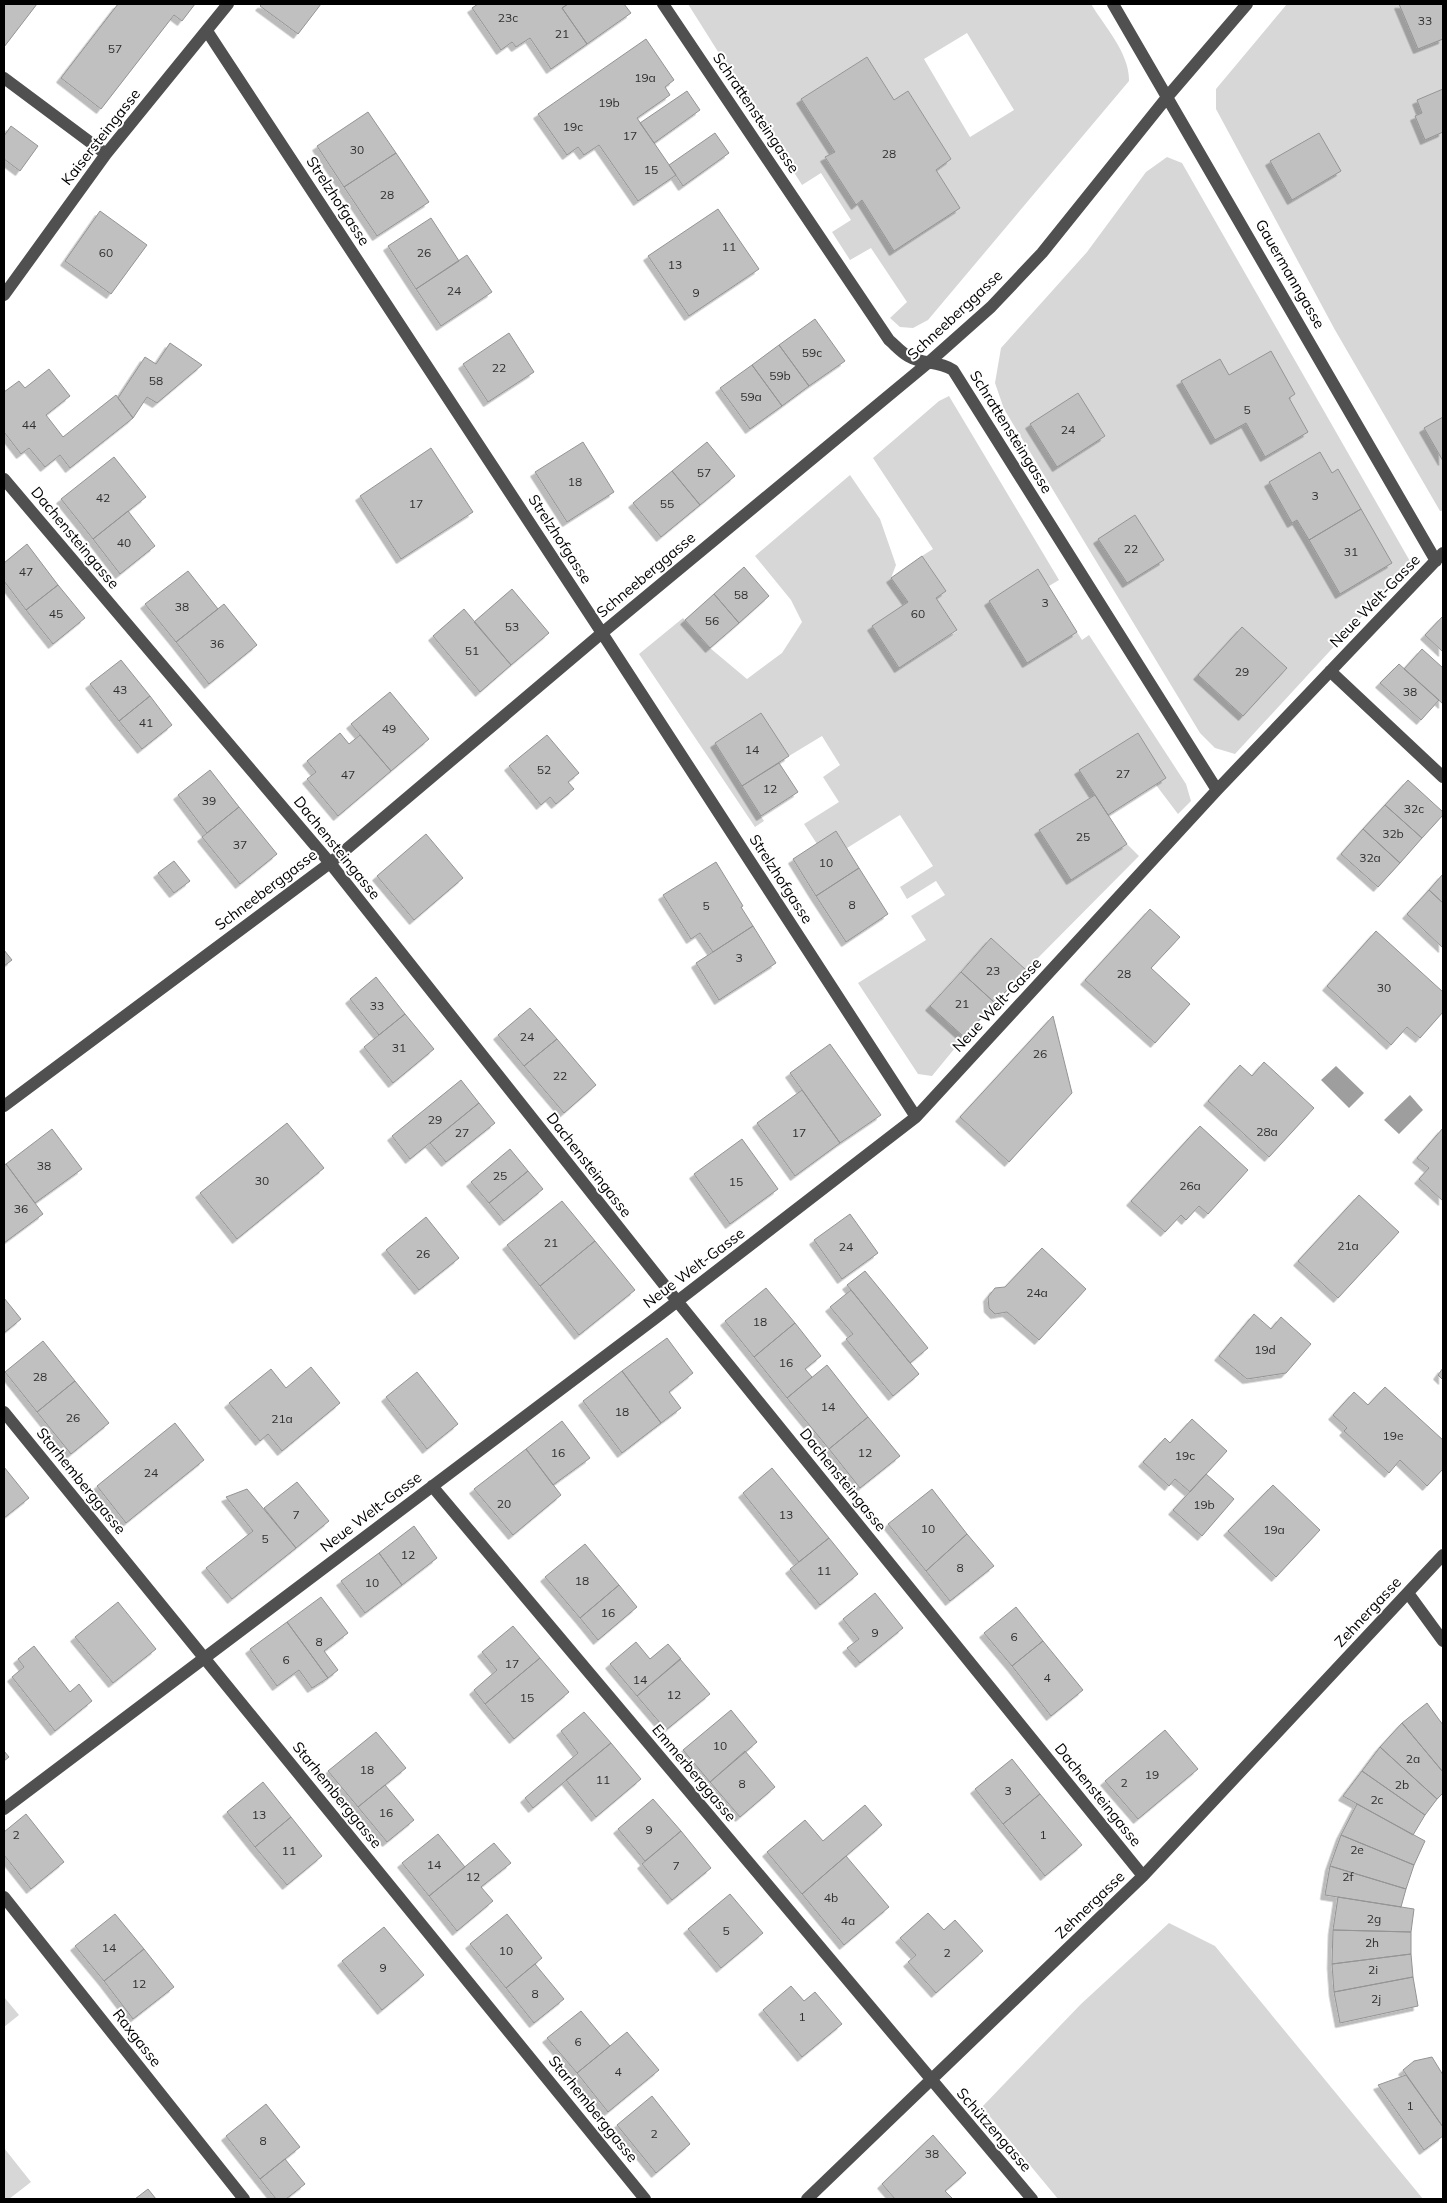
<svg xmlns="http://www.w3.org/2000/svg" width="1447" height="2203" font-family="Mulish,sans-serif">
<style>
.green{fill:#d7d7d7;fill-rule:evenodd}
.water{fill:#9e9e9e}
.building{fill:#c0c0c0;stroke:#949494;filter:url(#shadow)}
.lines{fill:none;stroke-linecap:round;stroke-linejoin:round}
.minor{stroke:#505050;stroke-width:12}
.labels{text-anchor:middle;stroke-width:4;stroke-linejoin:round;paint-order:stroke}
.number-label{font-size:12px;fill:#303030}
.street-label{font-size:15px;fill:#000;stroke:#fff}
</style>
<defs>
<filter id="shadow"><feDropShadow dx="-4.5" dy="4.5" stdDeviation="0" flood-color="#0004"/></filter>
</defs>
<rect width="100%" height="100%" fill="#fff"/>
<path class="green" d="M688,4H1091C1105,27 1130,54 1129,81L928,320L913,328L900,327L890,318L907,302L871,248L850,260L832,232L851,220L821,173L802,185ZM967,33L1014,110L970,137L924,59ZM867,57L894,100L908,91L951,159L936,170L960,208L894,250L862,200L856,204L825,158L835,152L801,99Z
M1287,4H1443V511H1440L1335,330L1216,109V89Z
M1167,157L1182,163L1411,563L1235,754L1215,748L1200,733L1004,409L995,383L1001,348L1087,252L1146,172Z
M949,396L1059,580L1049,586L1038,570L989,601L1027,663L1077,632L1082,640L1089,635L1186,784L1191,801L1178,814L1156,785L1166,778L1138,733L1080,770L1095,795L1039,830L1071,880L1127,844L1139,856L1026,970L991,938L930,1005L964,1037L932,1076L918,1074L858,983L926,940L911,916L945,895L936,881L907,899L900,887L933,866L900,815L847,848L836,831L817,844L804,824L839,802L823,777L840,765L822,736L789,756L761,713L715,743L764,821L755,827L639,654L683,618L710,648L747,679L782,653L802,622L791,600L755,556L850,475L880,519L896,565L891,578L908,602L872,626L899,668L957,631L936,598L946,591L922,556L933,549L873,458L939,401Z
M1169,1923L1215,1946L1423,2199H1058L982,2107L1081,2004Z
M4,1997L19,2015L4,2027Z
M4,2148L31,2182L9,2199H4Z"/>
<path class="water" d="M1336,1066L1364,1093L1349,1108L1321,1080Z
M1410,1095L1423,1110L1399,1134L1384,1120Z"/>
<path class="building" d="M4,4H37L4,47Z
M118,4H195L182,21L174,15L101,109L61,78Z
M262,4H321L298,34L260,6Z
M478,4H568L562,8L587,44L551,69L530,38L516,47L512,42L501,50L472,8Z
M568,4H624L631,13L587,44L562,8Z
M1399,4H1443V39L1418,49Z
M646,39L674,80L665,87L670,95L637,118L676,175L638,201L599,145L584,155L578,147L567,155L538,114Z
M867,57L894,100L908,91L951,159L936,170L960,208L894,251L862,200L856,205L825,157L835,152L801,99Z
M1443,89V132L1425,140L1415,116L1422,113L1417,100Z
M687,91L700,110L654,143L640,123Z
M368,112L396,153L344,187L317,146Z
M11,126L38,146L20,171L4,159V136Z
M715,133L729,153L683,186L669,165Z
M1319,133L1341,171L1292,200L1270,161Z
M396,153L429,202L377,236L344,187Z
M718,209L759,269L689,316L648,256Z
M100,211L147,245L111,294L65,261Z
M431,218L459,261L416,289L388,246Z
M467,255L492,292L441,326L416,289Z
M815,319L845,361L809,386L779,345Z
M509,333L534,372L488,402L463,364Z
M170,343L202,365L157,403L147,397L133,418L118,398L145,357L156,364Z
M779,345L809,386L782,406L752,365Z
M1271,351L1295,394L1289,398L1308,432L1265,457L1246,423L1215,440L1181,381L1220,359L1229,375Z
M752,365L782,406L750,429L720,388Z
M49,369L70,396L46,415L63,437L116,395L133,418L70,468L60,455L45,467L29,448L21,454L4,432V392L19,381L25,388Z
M1078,393L1105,436L1057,467L1030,424Z
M1443,417V461L1424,428Z
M583,442L614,492L567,522L535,472Z
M707,442L735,476L700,505L672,471Z
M431,448L473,512L401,559L360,496Z
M1320,452L1332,473L1338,469L1361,509L1309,540L1297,520L1292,523L1269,482Z
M114,457L146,497L93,539L61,499Z
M672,471L700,505L661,537L633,503Z
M1361,509L1392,563L1340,594L1309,540Z
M128,511L155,546L120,574L93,539Z
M1135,515L1164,560L1127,583L1098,539Z
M27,544L58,585L26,610L4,581V563Z
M922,556L946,591L936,598L957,630L899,668L872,626L908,602L891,578Z
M744,567L769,596L739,623L714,594Z
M1038,569L1077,632L1027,663L989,601Z
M188,571L218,609L176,642L145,604Z
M58,585L85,618L53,644L26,610Z
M512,589L549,633L511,665L474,622Z
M714,594L739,623L710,648L685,620Z
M224,604L257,645L209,684L176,642Z
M464,609L511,665L480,692L433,636Z
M1443,616V652L1425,635Z
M1242,627L1287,668L1243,716L1198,675Z
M1422,649L1443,668V704L1404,669Z
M121,660L150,696L119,721L90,684Z
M1399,664L1439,700L1421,720L1380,683Z
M390,692L429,739L391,771L351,724Z
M150,696L172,725L142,749L119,721Z
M761,713L789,756L742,786L715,743Z
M340,733L349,744L360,735L391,771L338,816L307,779L316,772L307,761Z
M1138,733L1166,778L1108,815L1079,770Z
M547,735L579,773L568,782L574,789L556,804L550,797L541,805L509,766Z
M779,763L798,792L761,816L742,786Z
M210,770L239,807L207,833L178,795Z
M1408,780L1443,812V815L1422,838L1385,805Z
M1095,795L1127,844L1071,880L1039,830Z
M1385,805L1422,838L1400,863L1363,829Z
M239,807L277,854L240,884L202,837Z
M1363,829L1400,863L1378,887L1341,854Z
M836,831L859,868L816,896L793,859Z
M426,834L463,878L414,920L377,876Z
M174,861L190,881L174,893L158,873Z
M716,862L743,906L741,907L753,926L713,952L700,933L691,939L663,895Z
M859,868L888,914L846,942L816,896Z
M1443,874V903L1429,890Z
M1429,890L1443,903V948L1407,914Z
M1150,909L1180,937L1151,968L1190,1004L1155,1043L1085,980Z
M753,926L776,963L719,1000L696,963Z
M1376,931L1443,992V1012L1420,1038L1407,1027L1391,1045L1327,986Z
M991,938L1026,970L995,1003L961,972Z
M4,950L12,960L4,966Z
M961,972L995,1003L964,1037L930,1006Z
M376,977L405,1014L379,1035L350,999Z
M530,1008L557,1039L524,1066L498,1035Z
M405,1014L434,1049L393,1083L364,1047Z
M1053,1016L1072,1093L1009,1162L960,1117Z
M557,1039L596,1085L564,1113L524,1066Z
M830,1044L881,1115L840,1143L790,1073Z
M1264,1062L1314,1108L1269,1157L1208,1101L1240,1065L1252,1076Z
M461,1080L479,1103L410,1159L392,1136Z
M802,1090L840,1143L795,1176L757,1123Z
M479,1103L495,1123L446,1162L430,1143Z
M287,1123L324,1168L237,1239L200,1193Z
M1200,1126L1248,1170L1208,1214L1199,1206L1186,1220L1181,1215L1165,1232L1131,1201Z
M1443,1128V1201L1419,1179L1429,1168L1417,1158Z
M52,1129L82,1169L35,1203L6,1164Z
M742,1139L778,1189L730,1224L694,1174Z
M510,1149L528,1171L489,1203L471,1182Z
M6,1164L43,1214L4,1243V1165Z
M528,1171L543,1189L504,1221L489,1203Z
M1359,1195L1399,1232L1338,1298L1298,1261Z
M562,1201L595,1241L540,1286L507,1245Z
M850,1214L878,1253L842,1279L814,1240Z
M426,1217L459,1258L419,1290L386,1250Z
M595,1241L635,1290L579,1335L540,1286Z
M1042,1248L1086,1289L1039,1340L1007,1312L995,1314L989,1308L988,1297L995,1288L1005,1287Z
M865,1271L928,1348L910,1363L847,1285Z
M766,1288L795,1323L754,1357L725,1321Z
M851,1290L919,1374L893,1396L846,1339L853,1334L830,1307Z
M4,1298L21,1319L4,1333Z
M1254,1314L1271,1329L1281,1317L1311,1344L1286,1373L1247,1379L1219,1356Z
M795,1323L821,1356L805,1369L812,1377L787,1398L754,1357Z
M667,1338L693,1373L669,1392L681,1408L661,1423L622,1371Z
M43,1341L75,1381L37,1412L5,1372Z
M827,1365L868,1417L829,1449L787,1398Z
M311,1367L340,1403L282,1451L268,1434L260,1441L229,1403L271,1369L286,1388Z
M1443,1368V1380L1438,1375Z
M622,1371L661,1423L622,1453L583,1401Z
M417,1372L458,1424L427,1449L386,1397Z
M75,1381L109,1423L71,1454L37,1412Z
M1385,1387L1443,1440V1469L1427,1486L1400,1460L1389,1473L1344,1431L1347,1428L1333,1415L1354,1392L1368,1405Z
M868,1417L900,1456L860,1488L829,1449Z
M1192,1419L1227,1451L1190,1492L1175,1479L1169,1486L1143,1462L1165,1438L1170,1443Z
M562,1421L590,1458L553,1485L526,1449Z
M175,1423L204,1460L126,1523L97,1486Z
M526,1449L561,1495L513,1535L474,1489Z
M4,1467L29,1498L4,1518Z
M772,1468L829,1538L799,1562L743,1493Z
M1206,1474L1234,1499L1202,1536L1173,1510Z
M297,1482L329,1521L296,1548L264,1508Z
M1273,1485L1320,1530L1276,1577L1228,1531Z
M247,1489L296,1548L232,1599L206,1568L253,1531L226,1497Z
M932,1489L967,1534L926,1571L888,1524Z
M414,1526L437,1558L402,1585L379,1553Z
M967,1534L994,1566L950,1601L926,1571Z
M829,1538L858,1574L820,1605L790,1569Z
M585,1544L619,1585L580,1618L545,1577Z
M379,1553L402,1585L365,1613L341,1581Z
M619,1585L637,1607L598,1640L580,1618Z
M875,1593L903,1628L860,1663L847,1648L859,1639L843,1619Z
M321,1597L348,1633L324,1651L338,1670L328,1678L287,1622Z
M118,1602L156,1649L113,1683L75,1637Z
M1016,1607L1043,1641L1012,1666L984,1633Z
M287,1622L328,1678L312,1688L299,1670L277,1686L250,1649Z
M513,1626L540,1658L485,1704L474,1690L497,1670L482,1652Z
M1043,1641L1083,1690L1051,1716L1012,1666Z
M636,1642L650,1659L668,1644L681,1659L637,1696L610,1664Z
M34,1646L70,1692L79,1684L92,1701L55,1731L12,1677L24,1667L18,1659Z
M540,1658L569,1692L514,1739L485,1704Z
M680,1659L710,1694L666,1730L637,1696Z
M1427,1703L1443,1725V1772L1402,1723Z
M731,1710L757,1742L710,1782L683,1750Z
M584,1712L611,1743L533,1808L525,1798L578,1753L561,1731Z
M1402,1723L1443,1772V1793L1437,1799L1380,1747Z
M1165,1730L1198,1769L1138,1819L1105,1781Z
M376,1732L406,1768L358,1807L328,1771Z
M611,1743L641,1779L596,1817L566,1780Z
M1380,1747L1437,1799L1425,1815L1362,1771Z
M4,1751L9,1757L4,1761Z
M745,1751L775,1787L740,1817L710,1782Z
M1012,1759L1040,1794L1003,1824L975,1789Z
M1362,1771L1425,1815L1413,1835L1343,1796Z
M263,1782L291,1817L255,1847L227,1812Z
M385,1785L414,1820L387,1842L358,1807Z
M1040,1794L1082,1845L1045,1876L1003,1824Z
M653,1799L681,1831L645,1861L618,1829Z
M1357,1804L1425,1841L1414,1865L1341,1835Z
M865,1805L882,1825L802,1894L767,1852L805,1820L823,1841Z
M26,1814L64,1862L31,1889L4,1855V1832Z
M291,1817L322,1856L287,1885L255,1847Z
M681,1831L711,1868L672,1900L642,1864Z
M438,1834L465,1867L429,1896L402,1863Z
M1341,1835L1414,1865L1406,1889L1330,1866Z
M494,1843L511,1863L481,1887L493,1901L457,1931L429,1896Z
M846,1856L889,1907L844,1945L802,1894Z
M1330,1866L1406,1889L1401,1907L1325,1895Z
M730,1894L763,1933L721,1968L688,1929Z
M1338,1897L1414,1909L1411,1932L1333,1930Z
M928,1913L944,1930L955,1920L983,1951L936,1993L908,1962L916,1955L900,1938Z
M115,1914L144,1949L104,1981L75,1946Z
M507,1914L542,1958L506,1988L470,1944Z
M384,1927L424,1975L382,2010L342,1961Z
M1333,1930L1411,1932V1954L1332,1964Z
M144,1949L174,1987L133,2019L104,1981Z
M1411,1954L1413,1977L1334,1992L1332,1964Z
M535,1964L564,1999L534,2023L506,1988Z
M1413,1977L1418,2006L1340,2023L1334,1992Z
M791,1986L804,2001L815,1992L842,2024L802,2057L763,2010Z
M581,2011L610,2046L577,2073L547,2038Z
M627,2032L659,2070L608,2112L577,2073Z
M1432,2057L1443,2075V2127L1403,2070L1414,2061Z
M1406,2075L1443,2127V2136L1424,2150L1378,2085Z
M652,2096L690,2144L656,2173L617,2125Z
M266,2104L300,2147L260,2179L226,2136Z
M933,2135L966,2173L945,2191L953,2199H895L882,2184Z
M285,2159L305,2184L286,2199H276L260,2179Z
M148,2189L156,2199H135Z"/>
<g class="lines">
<path class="minor" d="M663,4L889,340C895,345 901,352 908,356C923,365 937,360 953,370L1217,790
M1113,4L1436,561
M207,31L602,633L916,1117
M4,78L106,154
M4,295L106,154L228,4
M4,479L330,863L677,1301L1143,1876
M1330,671L1443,777
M4,1106L330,863L602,633L928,363L991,307L1042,253L1168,96L1247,4
M4,1412L645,2199
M432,1486L1032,2199
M1408,1593L1443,1641
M4,1809L653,1320L916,1117L1217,790L1443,553
M4,1897L244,2199
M807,2199L1143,1876L1443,1555"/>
</g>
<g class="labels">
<g class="number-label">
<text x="508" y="22">23c</text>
<text x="1425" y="25">33</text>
<text x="562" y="38">21</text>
<text x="115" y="53">57</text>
<text x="645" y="82">19a</text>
<text x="609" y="107">19b</text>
<text x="573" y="131">19c</text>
<text x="630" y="140">17</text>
<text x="357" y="154">30</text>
<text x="889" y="158">28</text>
<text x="651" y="174">15</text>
<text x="387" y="199">28</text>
<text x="729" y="251">11</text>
<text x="106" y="257">60</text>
<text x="424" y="257">26</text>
<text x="675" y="269">13</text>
<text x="454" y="295">24</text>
<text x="696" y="297">9</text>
<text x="812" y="357">59c</text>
<text x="499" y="372">22</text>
<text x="780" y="380">59b</text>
<text x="156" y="385">58</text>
<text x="751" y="401">59a</text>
<text x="1247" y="414">5</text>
<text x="29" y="429">44</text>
<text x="1068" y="434">24</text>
<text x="704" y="477">57</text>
<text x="575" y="486">18</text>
<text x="1315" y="500">3</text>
<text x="103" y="502">42</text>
<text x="416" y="508">17</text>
<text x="667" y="508">55</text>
<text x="124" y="547">40</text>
<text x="1131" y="553">22</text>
<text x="1351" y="556">31</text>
<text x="26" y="576">47</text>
<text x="741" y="599">58</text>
<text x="1045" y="607">3</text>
<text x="182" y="611">38</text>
<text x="56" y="618">45</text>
<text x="918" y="618">60</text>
<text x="712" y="625">56</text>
<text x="512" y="631">53</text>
<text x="217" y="648">36</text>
<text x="472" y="655">51</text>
<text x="1242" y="676">29</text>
<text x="120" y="694">43</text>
<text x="1410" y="696">38</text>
<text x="146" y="727">41</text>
<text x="389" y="733">49</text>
<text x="752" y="754">14</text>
<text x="544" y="774">52</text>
<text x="1123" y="778">27</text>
<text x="348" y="779">47</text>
<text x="770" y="793">12</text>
<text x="209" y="805">39</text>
<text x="1414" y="813">32c</text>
<text x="1393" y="838">32b</text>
<text x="1083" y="841">25</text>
<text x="240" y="849">37</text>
<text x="1370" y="862">32a</text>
<text x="826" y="867">10</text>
<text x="852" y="909">8</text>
<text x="706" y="910">5</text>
<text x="739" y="962">3</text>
<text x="993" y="975">23</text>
<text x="1124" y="978">28</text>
<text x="1384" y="992">30</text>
<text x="962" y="1008">21</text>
<text x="377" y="1010">33</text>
<text x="527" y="1041">24</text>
<text x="399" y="1052">31</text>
<text x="1040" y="1058">26</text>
<text x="560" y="1080">22</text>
<text x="435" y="1124">29</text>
<text x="1267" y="1136">28a</text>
<text x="462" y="1137">27</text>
<text x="799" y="1137">17</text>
<text x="44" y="1170">38</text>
<text x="500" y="1180">25</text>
<text x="262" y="1185">30</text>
<text x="736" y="1186">15</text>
<text x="1190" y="1190">26a</text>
<text x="21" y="1213">36</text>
<text x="551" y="1247">21</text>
<text x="1348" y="1250">21a</text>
<text x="846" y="1251">24</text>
<text x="423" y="1258">26</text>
<text x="1037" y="1297">24a</text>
<text x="760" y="1326">18</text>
<text x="1265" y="1354">19d</text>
<text x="786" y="1367">16</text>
<text x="40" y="1381">28</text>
<text x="828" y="1411">14</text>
<text x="622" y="1416">18</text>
<text x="73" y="1422">26</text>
<text x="282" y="1423">21a</text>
<text x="1393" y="1440">19e</text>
<text x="558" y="1457">16</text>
<text x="865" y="1457">12</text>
<text x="1185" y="1460">19c</text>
<text x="151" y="1477">24</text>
<text x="504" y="1508">20</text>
<text x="1204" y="1509">19b</text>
<text x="296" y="1519">7</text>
<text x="786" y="1519">13</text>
<text x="928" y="1533">10</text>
<text x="1274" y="1534">19a</text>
<text x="265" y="1543">5</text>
<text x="408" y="1559">12</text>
<text x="960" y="1572">8</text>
<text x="824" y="1575">11</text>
<text x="582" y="1585">18</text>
<text x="372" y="1587">10</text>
<text x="608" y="1617">16</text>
<text x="875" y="1637">9</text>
<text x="1014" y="1641">6</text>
<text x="319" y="1646">8</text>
<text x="286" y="1664">6</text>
<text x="512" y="1668">17</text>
<text x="1047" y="1682">4</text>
<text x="640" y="1684">14</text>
<text x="674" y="1699">12</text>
<text x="527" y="1702">15</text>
<text x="720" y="1750">10</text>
<text x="1413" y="1763">2a</text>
<text x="367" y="1774">18</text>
<text x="1152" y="1779">19</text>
<text x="603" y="1784">11</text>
<text x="1124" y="1787">2</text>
<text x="742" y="1788">8</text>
<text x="1402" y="1789">2b</text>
<text x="1008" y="1795">3</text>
<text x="1377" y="1804">2c</text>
<text x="386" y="1817">16</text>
<text x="259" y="1819">13</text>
<text x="649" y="1834">9</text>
<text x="16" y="1839">2</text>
<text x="1043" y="1839">1</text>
<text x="1357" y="1854">2e</text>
<text x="289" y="1855">11</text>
<text x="434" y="1869">14</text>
<text x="676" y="1870">7</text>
<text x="473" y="1881">12</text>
<text x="1348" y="1881">2f</text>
<text x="831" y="1902">4b</text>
<text x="1374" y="1923">2g</text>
<text x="848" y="1925">4a</text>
<text x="726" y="1935">5</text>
<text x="1372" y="1947">2h</text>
<text x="109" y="1952">14</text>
<text x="506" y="1955">10</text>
<text x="947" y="1957">2</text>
<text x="383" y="1972">9</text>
<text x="1373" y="1974">2i</text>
<text x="139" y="1988">12</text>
<text x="535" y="1998">8</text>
<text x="1376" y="2003">2j</text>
<text x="802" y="2021">1</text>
<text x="578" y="2046">6</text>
<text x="618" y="2076">4</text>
<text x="1410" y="2110">1</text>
<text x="654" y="2138">2</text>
<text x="263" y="2145">8</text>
<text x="932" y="2158">38</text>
</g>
<g class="street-label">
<text transform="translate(756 113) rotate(56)" y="5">Schrattensteingasse</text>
<text transform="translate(101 137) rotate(-52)" y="5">Kaisersteingasse</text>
<text transform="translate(338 201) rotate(57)" y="5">Strelzhofgasse</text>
<text transform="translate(1290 274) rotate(60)" y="5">Gauermanngasse</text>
<text transform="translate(955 315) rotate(-43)" y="5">Schneeberggasse</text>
<text transform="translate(1011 432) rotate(58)" y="5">Schrattensteingasse</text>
<text transform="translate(75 538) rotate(50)" y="5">Dachensteingasse</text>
<text transform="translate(560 539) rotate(57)" y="5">Strelzhofgasse</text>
<text transform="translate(646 575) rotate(-40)" y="5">Schneeberggasse</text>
<text transform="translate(1375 601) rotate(-46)" y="5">Neue Welt-Gasse</text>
<text transform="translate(337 848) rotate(51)" y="5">Dachensteingasse</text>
<text transform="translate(781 879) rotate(57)" y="5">Strelzhofgasse</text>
<text transform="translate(266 890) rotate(-37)" y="5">Schneeberggasse</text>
<text transform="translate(997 1005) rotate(-47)" y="5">Neue Welt-Gasse</text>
<text transform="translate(589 1165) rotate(52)" y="5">Dachensteingasse</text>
<text transform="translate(694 1268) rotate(-37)" y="5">Neue Welt-Gasse</text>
<text transform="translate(843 1480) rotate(51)" y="5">Dachensteingasse</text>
<text transform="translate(81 1481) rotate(51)" y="5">Starhemberggasse</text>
<text transform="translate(371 1512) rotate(-37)" y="5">Neue Welt-Gasse</text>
<text transform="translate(1368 1612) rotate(-47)" y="5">Zehnergasse</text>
<text transform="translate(694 1773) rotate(50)" y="5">Emmerberggasse</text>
<text transform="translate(337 1795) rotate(51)" y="5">Starhemberggasse</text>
<text transform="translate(1098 1795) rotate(51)" y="5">Dachensteingasse</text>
<text transform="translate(1090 1905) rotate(-44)" y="5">Zehnergasse</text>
<text transform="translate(137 2038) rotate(52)" y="5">Raxgasse</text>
<text transform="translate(593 2109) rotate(51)" y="5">Starhemberggasse</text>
<text transform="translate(994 2130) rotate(49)" y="5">Schützengasse</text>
</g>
</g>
<rect width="1447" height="2203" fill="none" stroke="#000000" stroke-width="10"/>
</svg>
